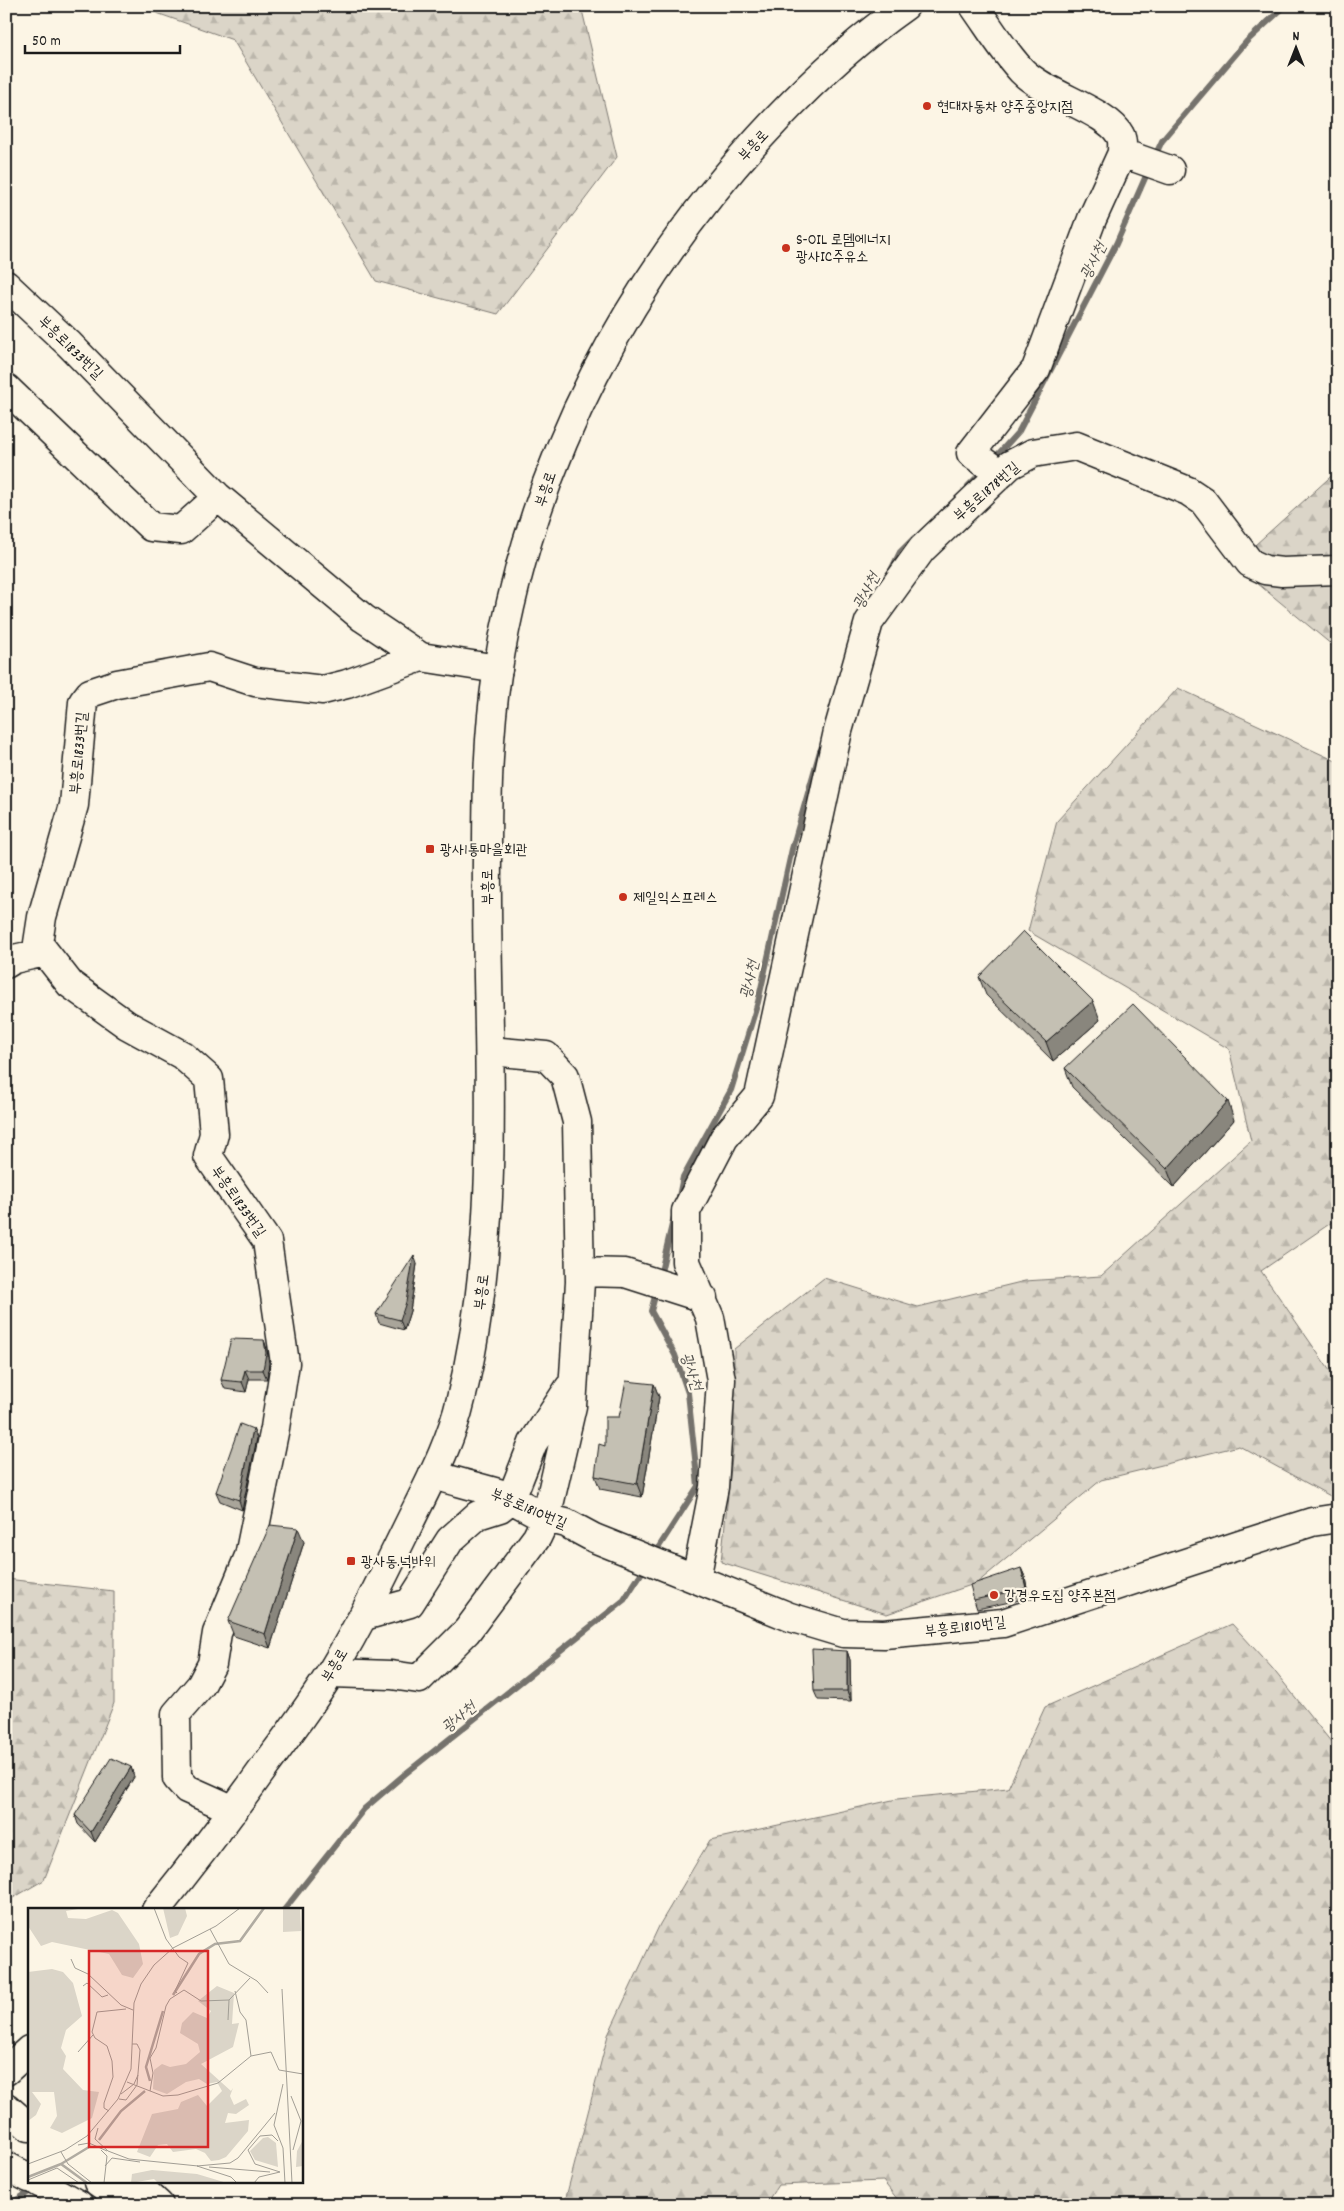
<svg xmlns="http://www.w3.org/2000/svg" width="1344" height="2211" font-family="Dekko,'Poor Story',sans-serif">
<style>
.forest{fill:url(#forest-firs);stroke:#7c7872}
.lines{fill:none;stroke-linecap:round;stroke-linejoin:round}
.stream{stroke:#75726c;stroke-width:6}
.minor-casing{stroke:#1c1c1c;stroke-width:31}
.major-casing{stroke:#1c1c1c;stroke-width:31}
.minor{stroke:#fcf5e5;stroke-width:28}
.major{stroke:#fcf5e5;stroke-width:28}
.wall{fill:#a9a59a;stroke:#1c1c1c}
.shaded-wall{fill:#89867d;stroke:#1c1c1c}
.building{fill:#c4c0b3;stroke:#1c1c1c}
.poi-dot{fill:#c8321e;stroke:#fcf5e5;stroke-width:2}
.labels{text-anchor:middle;stroke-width:4.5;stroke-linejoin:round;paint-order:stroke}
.poi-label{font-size:15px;fill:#1c1c1c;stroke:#fcf5e5;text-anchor:start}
.street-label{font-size:15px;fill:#1c1c1c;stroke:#fcf5e5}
.water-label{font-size:16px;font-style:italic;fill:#575551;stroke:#fcf5e5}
.inset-river{fill:none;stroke:#b0aba1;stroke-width:2.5}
.inset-road{fill:none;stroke:#a29e95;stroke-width:1}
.view{fill:#d62828;fill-opacity:0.15;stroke:#d62828;stroke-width:2.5}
.inset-edge{fill:none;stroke:#1c1c1c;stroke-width:2.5}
</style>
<defs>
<pattern id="forest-firs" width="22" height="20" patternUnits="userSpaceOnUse" patternTransform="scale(1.25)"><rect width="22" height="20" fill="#dbd5c8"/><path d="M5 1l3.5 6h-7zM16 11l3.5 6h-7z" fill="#bbb6ab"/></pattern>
</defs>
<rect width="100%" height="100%" fill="#fcf5e5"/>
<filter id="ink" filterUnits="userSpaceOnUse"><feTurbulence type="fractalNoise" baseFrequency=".02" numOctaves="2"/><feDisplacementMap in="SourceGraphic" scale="10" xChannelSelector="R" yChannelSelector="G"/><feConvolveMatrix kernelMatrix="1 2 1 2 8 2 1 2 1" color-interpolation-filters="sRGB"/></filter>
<g filter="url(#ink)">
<path class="forest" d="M137,6H581L617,157L498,314L376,281L233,40Z
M1338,470V650L1234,564Z
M1178,688L1338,762V1218L1261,1271L1330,1371L1338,1376V1497L1334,1498L1239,1446L1101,1480L977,1583L887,1614L721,1562L734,1438V1349L824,1278L918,1307L1025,1281L1101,1276L1251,1141L1229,1049L1028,931L1057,821Z
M6,1579L114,1591V1703L44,1880L6,1902Z
M1232,1624L1272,1668L1336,1748L1338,1747V2205H902L883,2181L778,2185L765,2205H564L608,2035L660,1924L710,1840L897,1799L1008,1788L1045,1707Z"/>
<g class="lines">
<path class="stream" d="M1154,158L1162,141L1247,41L1285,6
M992,461L1019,431L1116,244L1149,169
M968,486L984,470
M890,572L900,552L914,538
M678,1201L683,1177L731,1090L758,1002L792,849L820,751
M660,1276L674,1216
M653,1556L698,1486L688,1393L675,1355L651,1311L657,1289
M284,1910L364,1809L405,1774L624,1600L646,1566
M9,2205L35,2188"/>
<g class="minor-casing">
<path id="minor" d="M974,6C989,27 1004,52 1022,71C1044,94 1108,111 1120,135C1123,140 1122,147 1122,153L1092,219L1036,369L971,453L1001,474
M1122,153L1170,170
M6,285L69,344L218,497L363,618L421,657L498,669
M6,388L151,527L181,530L218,497
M6,964L14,959L45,952
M580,1272L625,1273L703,1298
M433,1475L502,1494L546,1518L566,1523L594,1538L696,1579L790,1617L843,1633L884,1634L1003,1623L1243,1544L1312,1522L1338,1518
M696,1579L714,1487L721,1380L710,1318L686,1262V1211L724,1138L759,1096L838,731L869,622L922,549L1010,465L1033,453L1076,446L1188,491L1203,501L1250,563L1265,570L1282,572L1338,570
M364,1616L410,1603L450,1540L478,1515L500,1508L511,1499L533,1443L569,1388
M331,1673L391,1675L419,1679L467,1631L537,1537L546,1518L572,1406L580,1282L577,1122L565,1076L546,1056L490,1051
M234,1810L187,1789L177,1778L176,1714L201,1685L212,1664L217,1633L249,1556L275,1428L285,1363L267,1241L208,1156L214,1134L209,1079L182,1055L127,1025L70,984L38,943L42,917L74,805L83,702L90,693L117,684L209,667L255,682L323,690L347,684L421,657
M6,2107L29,2127
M98,2182L131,2205"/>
</g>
<g class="major-casing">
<path id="major" d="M156,1910C194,1863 231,1814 266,1765C289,1734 313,1702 333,1669C359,1626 381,1581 403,1536C424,1492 450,1447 461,1399C505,1220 485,1037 487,855C487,795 488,734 497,674C531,461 629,275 777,119C816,78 858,39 905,6
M6,2071L29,2050
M6,2166L29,2178
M38,2182L79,2205
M134,2182L159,2205"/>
</g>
<use href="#minor" class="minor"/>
<use href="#major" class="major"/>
</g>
<path class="wall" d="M979,977L1100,1020L1053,1061L986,995Z
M1065,1068L1234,1120L1174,1187L1072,1087Z
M417,1264L410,1311L404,1330L379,1323L376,1314Z
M264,1340L267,1350L269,1363L267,1379H249L246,1392L225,1389L221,1380Z
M654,1384L659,1397L642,1497L600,1489L595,1476L605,1446L619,1417Z
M253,1429L257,1438L242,1510L220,1501L216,1492Z
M304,1542L270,1648L234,1636L228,1621Z
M1021,1568L1025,1577L1029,1598L977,1609L974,1600Z
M847,1651L850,1660L851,1701L818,1700L814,1691Z
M131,1767L134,1777L95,1842L78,1824L75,1815Z"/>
<path class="shaded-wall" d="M1093,1001L1100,1020L1053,1061L1046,1042Z
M1228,1101L1234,1120L1174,1187L1167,1169Z
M414,1255L417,1264L410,1311L404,1330L400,1320Z
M264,1340L267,1350L269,1363L267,1379L263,1370Z
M245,1370L249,1379L246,1392L242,1382Z
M654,1384L659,1397L642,1497L637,1484Z
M253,1429L257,1438L242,1510L239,1500Z
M298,1528L304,1542L270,1648L265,1634Z
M1021,1568L1025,1577L1029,1598L1026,1588Z
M847,1651L850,1660L851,1701L847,1691Z
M131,1767L134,1777L95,1842L91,1832Z"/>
<path class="building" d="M1023,931L1093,1001L1046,1042L979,977Z
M1133,1004L1228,1101L1167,1169L1065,1068Z
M414,1255L406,1302L400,1320L376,1314Z
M231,1339L264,1340L266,1353L263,1370H245L242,1382L221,1380Z
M626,1381L654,1384L637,1484L595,1476L599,1444L605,1446V1417H619Z
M240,1424L253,1429L239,1500L216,1492Z
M270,1525L298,1528L265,1634L228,1621Z
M1021,1568L1026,1588L974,1600L970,1585Z
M812,1649L847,1651V1691H814Z
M111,1758L131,1767L91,1832L75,1815Z"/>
</g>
<g class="poi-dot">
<circle cx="927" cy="106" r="5"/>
<circle cx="786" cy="248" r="5"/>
<rect x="425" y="844" width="10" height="10" rx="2.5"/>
<circle cx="623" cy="897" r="5"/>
<rect x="346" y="1556" width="10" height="10" rx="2.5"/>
<circle cx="994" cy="1595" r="5"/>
</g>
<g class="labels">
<g class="poi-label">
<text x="937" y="111">현대자동차 양주중앙지점</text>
<text x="796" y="244">S-OIL 로뎀에너지<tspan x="796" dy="17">광사IC주유소</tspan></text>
<text x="440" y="854">광사1통마을회관</text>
<text x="633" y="902">제일익스프레스</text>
<text x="361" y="1566">광사동.넉바위</text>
<text x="1004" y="1600">강경우도집 양주본점</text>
</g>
<g class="street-label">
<text transform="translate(753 145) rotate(-47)" y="5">부흥로</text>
<text transform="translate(71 347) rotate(44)" y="5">부흥로1833번길</text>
<text transform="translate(545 489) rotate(-71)" y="5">부흥로</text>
<text transform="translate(986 491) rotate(-41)" y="5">부흥로1878번길</text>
<text transform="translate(78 753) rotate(-85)" y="5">부흥로1833번길</text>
<text transform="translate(487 887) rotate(-90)" y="5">부흥로</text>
<text transform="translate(239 1201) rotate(55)" y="5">부흥로1833번길</text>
<text transform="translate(481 1292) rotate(-83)" y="5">부흥로</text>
<text transform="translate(529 1508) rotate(23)" y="5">부흥로1810번길</text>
<text transform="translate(965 1626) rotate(-7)" y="5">부흥로1810번길</text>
<text transform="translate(334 1665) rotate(-59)" y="5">부흥로</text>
</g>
<g class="water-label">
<text transform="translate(1092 260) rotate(-63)" y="6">광사천</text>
<text transform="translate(865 590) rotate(-62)" y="6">광사천</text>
<text transform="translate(748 979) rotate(-77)" y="6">광사천</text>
<text transform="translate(693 1371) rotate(72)" y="6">광사천</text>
<text transform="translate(458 1716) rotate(-39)" y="6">광사천</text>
</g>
</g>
<g transform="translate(28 1908)">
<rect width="275" height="275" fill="#fcf5e5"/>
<path d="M0,0H56L38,3L40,10L58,11L84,2L90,5L111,36L115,56L105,70L94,67L81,46L24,34L13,38L0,18ZM135,0H157L159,8L150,27L142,30ZM24,61L35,64L45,75L54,108L38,122L33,140L38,148L35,161L55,182L71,184L64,210L34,225L22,220L29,208L26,184H4L13,196L8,207L0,213V64ZM189,78L206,85L204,116L211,115L205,139L173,156L203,183L205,180L202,188L206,197L218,191L221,197L208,206L200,205L197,215L221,212L220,223L198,249L191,252L183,253L177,245L168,241L145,244L139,236L130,237L122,249L109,244L124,206L150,201L153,194L170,187L179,198L194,183L189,174L179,176L171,171L158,174L139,186L125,181L126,162L134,156L142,159L158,156L172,144L170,136L152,125L154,115L165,104L179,110L183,103L170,93ZM240,229L248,235L250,259L227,252L222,243L235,230ZM275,232V258L268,259L269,243ZM124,262L169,266L199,275H130L126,271L103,275L104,266Z" fill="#dbd5c8"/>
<path d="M255,0H272L273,23L255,24Z" fill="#dbd5c8"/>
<path class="inset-river" d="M145,87L171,46L187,36L212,33L236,0M122,173L118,159L135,103M71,232L93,203L117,183M33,256L61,239M0,269L33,256L59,275"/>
<path class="inset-road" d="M126,0L138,31L151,49L160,55L147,83L149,85M182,21L201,56L229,73L240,85M43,51L47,60L60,66L93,97L105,102M55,78L59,75L74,89L80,87M254,81L264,275M207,83L212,104L218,112L223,148M200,112L201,92M50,144L65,127M99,174L135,188L150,187L190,175L223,148L243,144L251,162L275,166M255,176L246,217L255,240L257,275M122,183L125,165L122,150L128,140L138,98L142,91L156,82L173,93L201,92L222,70M93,186L106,176L110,167M263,188L273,213L265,242M91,191L98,192L109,177L112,142L109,136H104M81,203L76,200V195L85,169L84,153L79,138L67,130L64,124L69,104L98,101M70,220L67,231L80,243M250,233L244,227L232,228L220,242L227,256L252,264M50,237L61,235L79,243M73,242L79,248L76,275M80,243L101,251L170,258M33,244L40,256L64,275M0,256L37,242L59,228L90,191L103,161L106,95L113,76L126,57L145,40L188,18L212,0M77,258L84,250L112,254M181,259L242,264M0,272L29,260L51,275M209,275L203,269L169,258L202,255L210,250L247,205M226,275L231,269L252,264"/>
<path class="view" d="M61,43H180V239H61Z"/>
<rect width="275" height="275" class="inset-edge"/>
</g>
<rect width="1344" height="2211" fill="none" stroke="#fcf5e5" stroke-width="25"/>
<rect x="12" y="12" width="1319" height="2186" fill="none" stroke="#1c1c1c" stroke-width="2" filter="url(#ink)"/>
<g transform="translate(1296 48)" stroke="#fcf5e5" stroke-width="4" paint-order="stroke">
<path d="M0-4L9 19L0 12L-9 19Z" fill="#1c1c1c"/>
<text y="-8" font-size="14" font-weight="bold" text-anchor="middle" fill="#1c1c1c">N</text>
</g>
<path d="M25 45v8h155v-8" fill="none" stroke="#1c1c1c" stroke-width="2.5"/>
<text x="32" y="45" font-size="15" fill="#1c1c1c" stroke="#fcf5e5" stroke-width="4" paint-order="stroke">50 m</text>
</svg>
